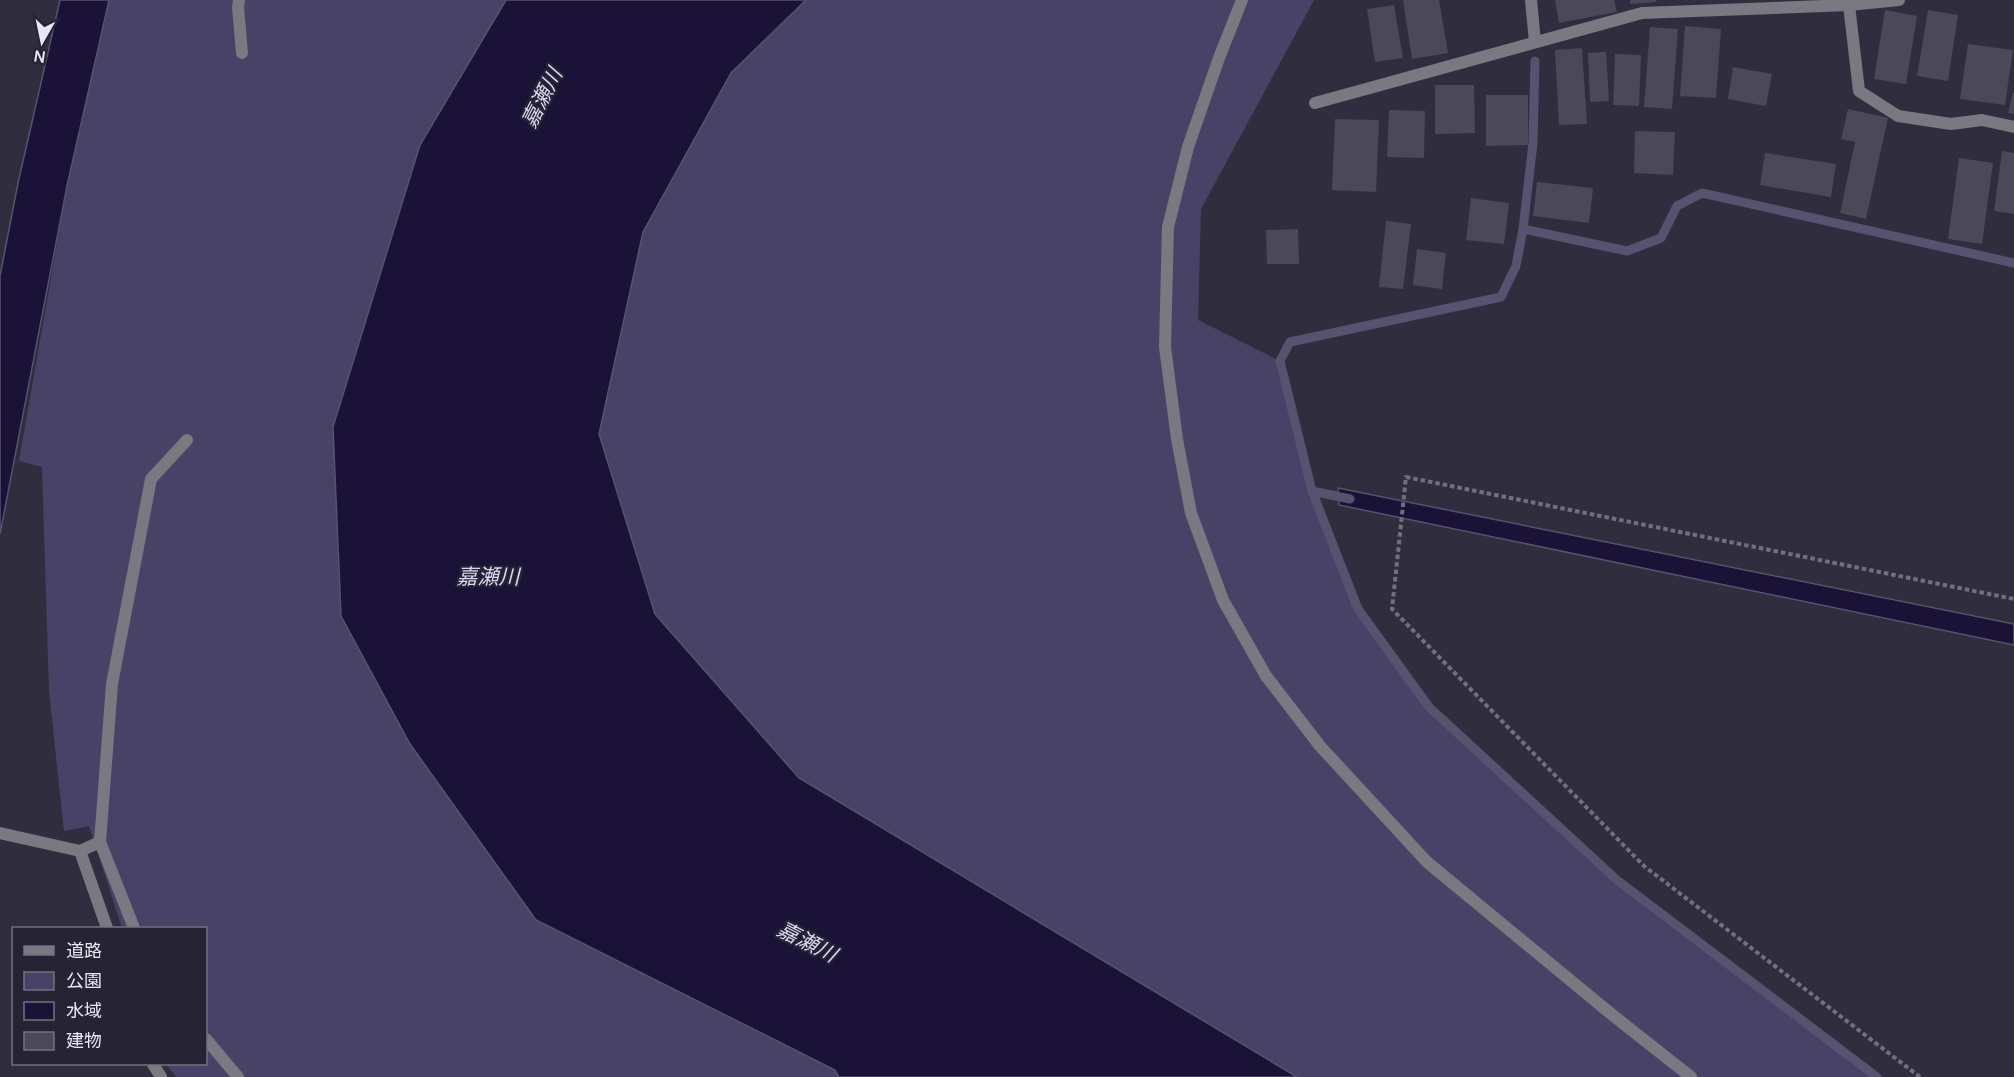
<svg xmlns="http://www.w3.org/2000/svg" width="2014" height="1077" font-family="Manrope,'Noto Sans JP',sans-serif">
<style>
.green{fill:#484366}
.water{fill:#1b1238;stroke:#585270;stroke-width:1.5}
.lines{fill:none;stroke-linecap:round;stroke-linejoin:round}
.stream{stroke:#585270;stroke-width:9}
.building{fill:#4a4859}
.path{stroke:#72707f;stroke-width:4;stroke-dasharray:4.5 3;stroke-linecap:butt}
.lane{stroke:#7a7981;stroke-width:12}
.street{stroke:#7a7981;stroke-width:12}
.labels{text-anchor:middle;stroke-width:4.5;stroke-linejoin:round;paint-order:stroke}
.water-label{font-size:21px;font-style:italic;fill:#dad7f4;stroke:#262434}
</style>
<rect width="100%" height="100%" fill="#302e3e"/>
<path class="green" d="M109,0H506L420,145L333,427L948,1077H176L166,1064H206V928H122L89,826L64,831L49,691L42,467L19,461L67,186Z
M726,0H1314L1201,209L1198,320L1280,361L1312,491L1358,609L1429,707L1617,880L1877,1077H1266L1097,998L564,621L556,298Z"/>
<path class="water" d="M60,0H109L67,186L0,534V276L18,183Z
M506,0H806L731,73L643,232L599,434L655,614L799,778L1297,1077H839L835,1070L536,920L410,744L341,616L333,427L420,145Z
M1338,488L2014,624V645L1339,505Z"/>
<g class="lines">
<path class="stream" d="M1535,61L1533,143L1523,229L1516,266L1501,297L1290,342L1280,361L1312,491L1358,609L1429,707L1617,880L1877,1077
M1523,229L1627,251L1661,238L1677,206L1702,193L2014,263
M1312,491L1350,499"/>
</g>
<path class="building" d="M1403,0H1439L1448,53L1412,59Z
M1555,0H1614L1617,12L1559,23Z
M1630,0H1656V2L1630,4Z
M1394,5L1403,58L1375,62L1367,9Z
M1885,10L1917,16L1906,84L1874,79Z
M1928,10L1958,15L1948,81L1917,76Z
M1685,26L1721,29L1716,98L1680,96Z
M1650,27L1678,29L1672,109L1644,107Z
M1968,44L2013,50L2005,105L1960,99Z
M1582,48L1587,124L1559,125L1555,50Z
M1606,52L1609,101L1590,102L1588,53Z
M1615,54L1641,55L1639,106L1613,105Z
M1733,67L1772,74L1766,106L1728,99Z
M1435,85H1474L1475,133L1435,134Z
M2013,93H2014V114L2008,113Z
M1486,95H1528V145L1486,146Z
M1848,109L1888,118L1866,219L1840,213L1855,142L1841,139Z
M1389,110L1425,111L1424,158L1387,157Z
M1335,119L1379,120L1376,192L1332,190Z
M1635,131L1675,132L1673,175L1634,173Z
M2002,151L2014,153V214L1994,211Z
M1765,153L1836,164L1831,197L1760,185Z
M1959,158L1993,163L1982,244L1948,239Z
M1537,182L1593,188L1589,223L1533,216Z
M1471,198L1509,203L1504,244L1466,240Z
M1386,221L1411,224L1403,289L1379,287Z
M1298,229L1299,264H1267L1266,230Z
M1417,249L1446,253L1442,289L1413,285Z"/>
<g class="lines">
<path class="path" d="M1920,1077L1644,866L1392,609L1406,477L2014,599"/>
<path class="lane" d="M239,0L238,7L242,53
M100,842L112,684L151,479L187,440
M80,851L100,842L134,928
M206,1039L238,1077"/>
<path class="street" d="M1242,0L1219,58L1188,147L1168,227L1165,347L1177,439L1191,513L1223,600L1266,676L1320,746L1427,862L1610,1013L1691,1077
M1531,0L1535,42
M1849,5L1859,91L1898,116L1951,124L1982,120L2014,127
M1315,103L1642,13L1849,5L1899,0
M0,833L80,851L107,928
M153,1064L161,1077"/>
</g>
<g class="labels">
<g class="water-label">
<text transform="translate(542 98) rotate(-63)" y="7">嘉瀬川</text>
<text x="488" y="584">嘉瀬川</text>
<text transform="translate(807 942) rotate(27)" y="7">嘉瀬川</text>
</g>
</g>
<rect x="12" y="927" width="195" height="138" fill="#262434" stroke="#747280" stroke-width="1.5"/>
<rect x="24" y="946" width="30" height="9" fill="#7a7981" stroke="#747280" stroke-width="1.5"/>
<text x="66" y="957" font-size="18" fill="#e8e7f2">道路</text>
<rect x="24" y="972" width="30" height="18" fill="#484366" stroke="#747280" stroke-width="1.5"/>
<text x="66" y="987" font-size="18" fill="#e8e7f2">公園</text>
<rect x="24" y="1002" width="30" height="18" fill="#1b1238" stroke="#747280" stroke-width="1.5"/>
<text x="66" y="1017" font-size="18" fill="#e8e7f2">水域</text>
<rect x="24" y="1032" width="30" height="18" fill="#4a4859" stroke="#747280" stroke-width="1.5"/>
<text x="66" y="1047" font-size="18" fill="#e8e7f2">建物</text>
<g transform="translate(42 42) rotate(189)" stroke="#262434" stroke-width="4.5" paint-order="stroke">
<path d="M0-4.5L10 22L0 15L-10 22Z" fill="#e8e7f2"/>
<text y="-9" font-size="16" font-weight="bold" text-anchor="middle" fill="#e8e7f2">N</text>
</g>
</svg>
